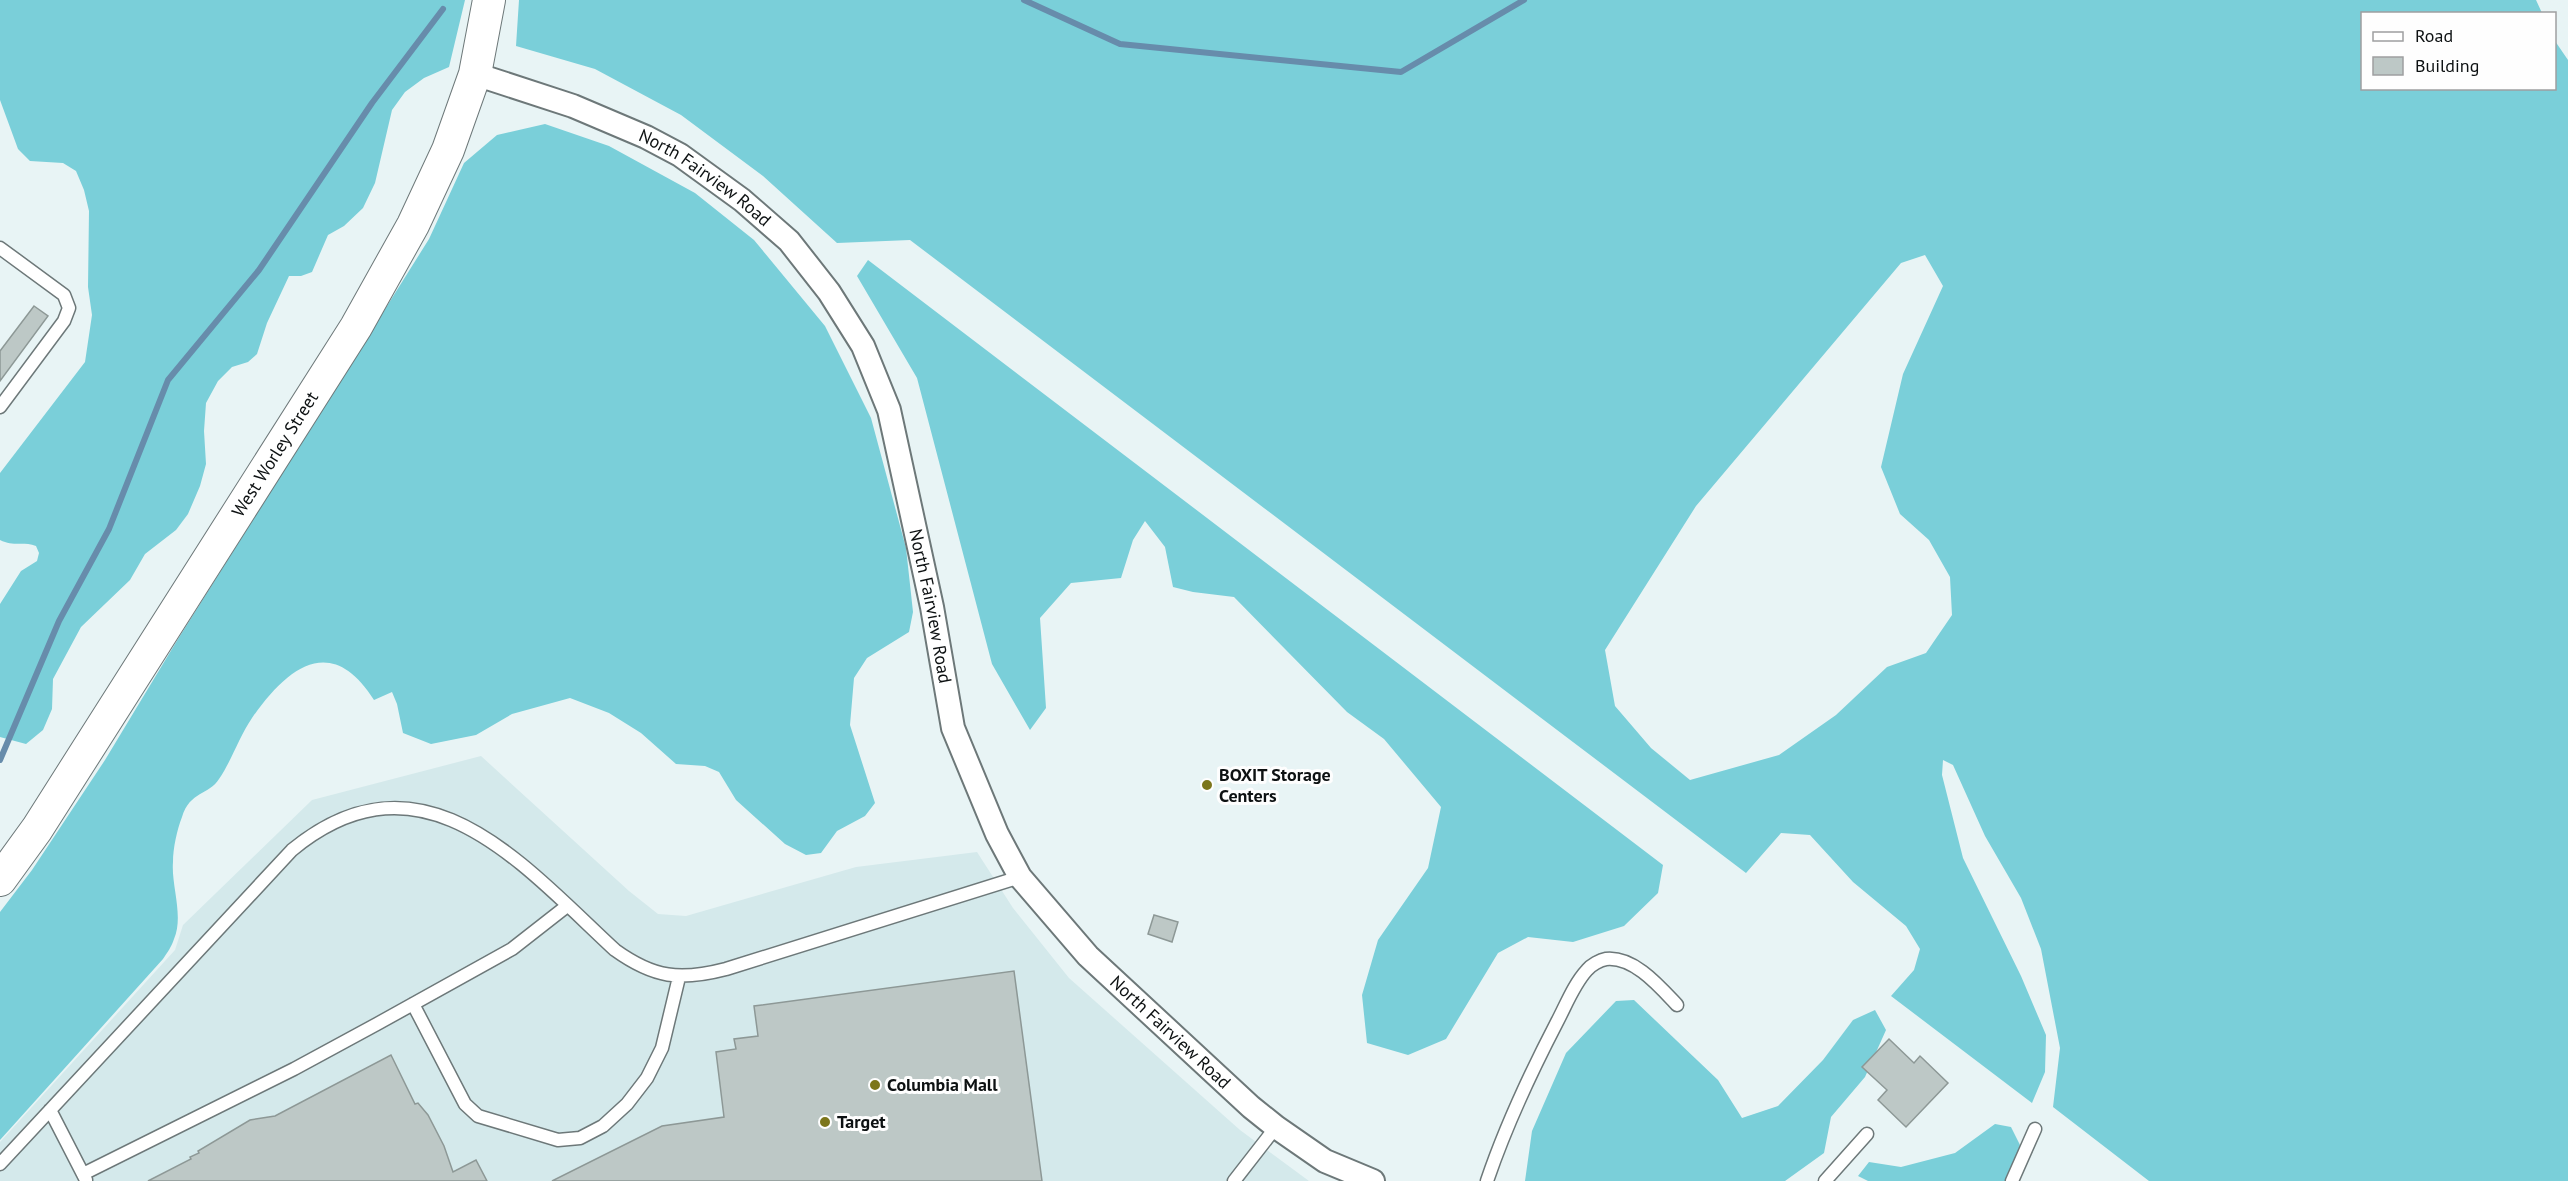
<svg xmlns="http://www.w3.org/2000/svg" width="2568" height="1181" font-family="'PT Sans',sans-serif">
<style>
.built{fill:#d4e9eb}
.forest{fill:#7acfd9;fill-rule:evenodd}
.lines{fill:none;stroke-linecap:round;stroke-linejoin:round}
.stream{stroke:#678cab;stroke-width:6}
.building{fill:#bdc8c6;stroke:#8d9896;stroke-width:1.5}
.lane-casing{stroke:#6d7879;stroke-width:15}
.street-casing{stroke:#6d7879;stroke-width:26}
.secondary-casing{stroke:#6d7879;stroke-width:34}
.lane{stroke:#fff;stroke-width:12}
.street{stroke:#fff;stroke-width:22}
.secondary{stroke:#fff;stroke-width:32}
.poi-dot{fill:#7c761b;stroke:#fefefe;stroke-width:2}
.labels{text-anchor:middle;stroke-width:6;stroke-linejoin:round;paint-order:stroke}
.street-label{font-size:18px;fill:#0d1112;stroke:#fefefe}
.poi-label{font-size:18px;font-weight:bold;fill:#0d1112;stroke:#fefefe;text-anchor:start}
</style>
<rect width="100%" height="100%" fill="#e8f4f5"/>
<path class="built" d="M481,756L629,891L658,914L686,916L856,867L977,852L1013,908L1069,978L1240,1130L1309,1181H0V1142L175,950L183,925L312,800Z"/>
<path class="forest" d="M0,0H465L449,67L424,78L405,92L392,110L375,183L363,208L344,226L328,235L312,272L301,276H289L267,323L257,354L248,362L232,367L218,381L206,403L204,431L206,464L200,486L188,514L176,530L145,554L130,580L81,627L53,679L52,709L43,730L26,744L0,737V604L21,571L37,561L39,553L36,546C23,541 14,547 0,540V473L85,362L92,315L88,287L89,211L84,190L76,171L63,163L30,161L18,149L0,100Z
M519,0H2536L2542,13L2362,14V88H2554L2555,41L2568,60V1181H2149L2053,1107L2060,1048L2041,949L2021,898L1985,836L1953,765L1943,760L1942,775L1963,858L2021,976L2046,1035L2045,1072L2032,1103L1891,996L1914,970L1920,949L1906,926L1853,882L1810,835L1781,833L1746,873L910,240L837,243L763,176L681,115L595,69L516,46ZM1925,255L1943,286L1903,374L1881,467L1900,514L1929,540L1950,577L1952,615L1926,653L1887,667L1836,715L1779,755L1690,780L1651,748L1615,706L1605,650L1696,506L1901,263Z
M545,124L609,146L695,193L754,240L825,326L871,418L906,548L913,612L909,632L867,658L854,678L850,725L875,803L865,816L837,831L821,853L806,855L785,844L736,800L719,772L705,766L676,764L641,733L609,713L570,698L512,714L476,735L431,744L403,733L397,704L392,692L374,700C332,633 288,666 252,718C239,737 232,760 219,779C209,795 190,791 182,817C177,830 173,848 173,862C171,885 184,916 174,939C172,946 167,953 163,959L0,1140V912L32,870L105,760L178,639L429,239L464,163L497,135Z
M868,260L1663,865L1658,893L1624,926L1573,942L1528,937L1498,953L1446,1039L1408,1055L1367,1043L1362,995L1378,940L1428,868L1441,807L1384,739L1347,712L1234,597L1193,592L1173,587L1165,547L1145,521L1133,540L1121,578L1071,583L1040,618L1046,708L1030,730L992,664L917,378L857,276Z
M1634,1000L1718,1080L1742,1118L1778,1106L1823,1060L1853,1020L1875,1010L1886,1030L1865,1077L1831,1117L1824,1153L1785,1181H1525L1532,1131L1566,1053L1616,1001Z
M1995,1124L2011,1127L2020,1145L2007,1181H1868L1858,1176L1869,1162L1901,1167L1955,1153Z"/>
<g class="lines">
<path class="stream" d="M1024,0L1120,44L1401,72L1524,0
M0,760L59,621L109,529L168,380L259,270L372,103L443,9"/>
</g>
<path class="building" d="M34,306L48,316L0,381V351Z
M1154,915L1178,922L1172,942L1148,934Z
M1014,971L1042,1181H552L662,1126L724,1117L716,1052L736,1049L734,1039L758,1036L754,1006Z
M1889,1039L1914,1063L1920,1056L1948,1083L1906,1127L1878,1100L1887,1090L1862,1067Z
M391,1055L415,1104L418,1103L428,1115L444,1146L453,1172L476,1160L487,1181H148L191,1159L190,1157L199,1153L198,1151L250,1120L275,1116Z"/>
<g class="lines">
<g class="lane-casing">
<path id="lane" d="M0,248L64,295L69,308L64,321L0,407
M413,1004L465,1104L478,1116L558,1140L580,1138L603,1126L627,1104L647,1078L662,1048L679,977
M50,1110L86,1180
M0,1164L292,850C422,743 522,864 615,950C654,978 680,981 726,969L1020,877
M83,1174L294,1069L377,1024L512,949L567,906
M1234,1181L1276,1127
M1487,1181C1506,1125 1530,1074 1557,1022C1566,1005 1574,984 1587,970C1591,965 1600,960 1606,959C1634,956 1660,987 1677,1005
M1825,1181L1867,1134
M2012,1181L2035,1129"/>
</g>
<g class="street-casing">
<g id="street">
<path id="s1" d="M475,74L573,106L646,137L680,155L742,200L789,241L829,292L863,346L889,410L932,607L953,728L997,834L1020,877L1088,956L1251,1107L1276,1127L1325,1161L1373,1181"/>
</g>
</g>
<g class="secondary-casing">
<g id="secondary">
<path id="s2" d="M0,880L37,829L356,327L413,225L448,150L475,74L489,0"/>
</g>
</g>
<use href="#lane" class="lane"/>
<use href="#street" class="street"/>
<use href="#secondary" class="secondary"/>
</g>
<g class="poi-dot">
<circle cx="1207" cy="785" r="6"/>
<circle cx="875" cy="1085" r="6"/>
<circle cx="825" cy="1122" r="6"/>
</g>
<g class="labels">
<g class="street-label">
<text dy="6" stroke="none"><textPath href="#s1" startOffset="254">North Fairview Road</textPath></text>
<text dy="6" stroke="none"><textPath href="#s2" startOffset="507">West Worley Street</textPath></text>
<text dy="6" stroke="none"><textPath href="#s1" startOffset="758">North Fairview Road</textPath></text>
<text dy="6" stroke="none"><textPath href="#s1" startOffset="1262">North Fairview Road</textPath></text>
</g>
<g class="poi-label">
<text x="1219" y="781">BOXIT Storage<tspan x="1219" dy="21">Centers</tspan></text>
<text x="887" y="1091">Columbia Mall</text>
<text x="837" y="1128">Target</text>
</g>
</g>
<rect x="2361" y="12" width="195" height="78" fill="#fefefe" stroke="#9e9fa0" stroke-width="1.5"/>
<rect x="2373" y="32" width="30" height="9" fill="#ffffff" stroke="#9e9fa0" stroke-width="1.5"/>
<text x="2415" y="42" font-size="18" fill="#0d1112">Road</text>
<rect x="2373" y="57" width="30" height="18" fill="#bdc8c6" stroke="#9e9fa0" stroke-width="1.5"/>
<text x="2415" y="72" font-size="18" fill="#0d1112">Building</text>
</svg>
